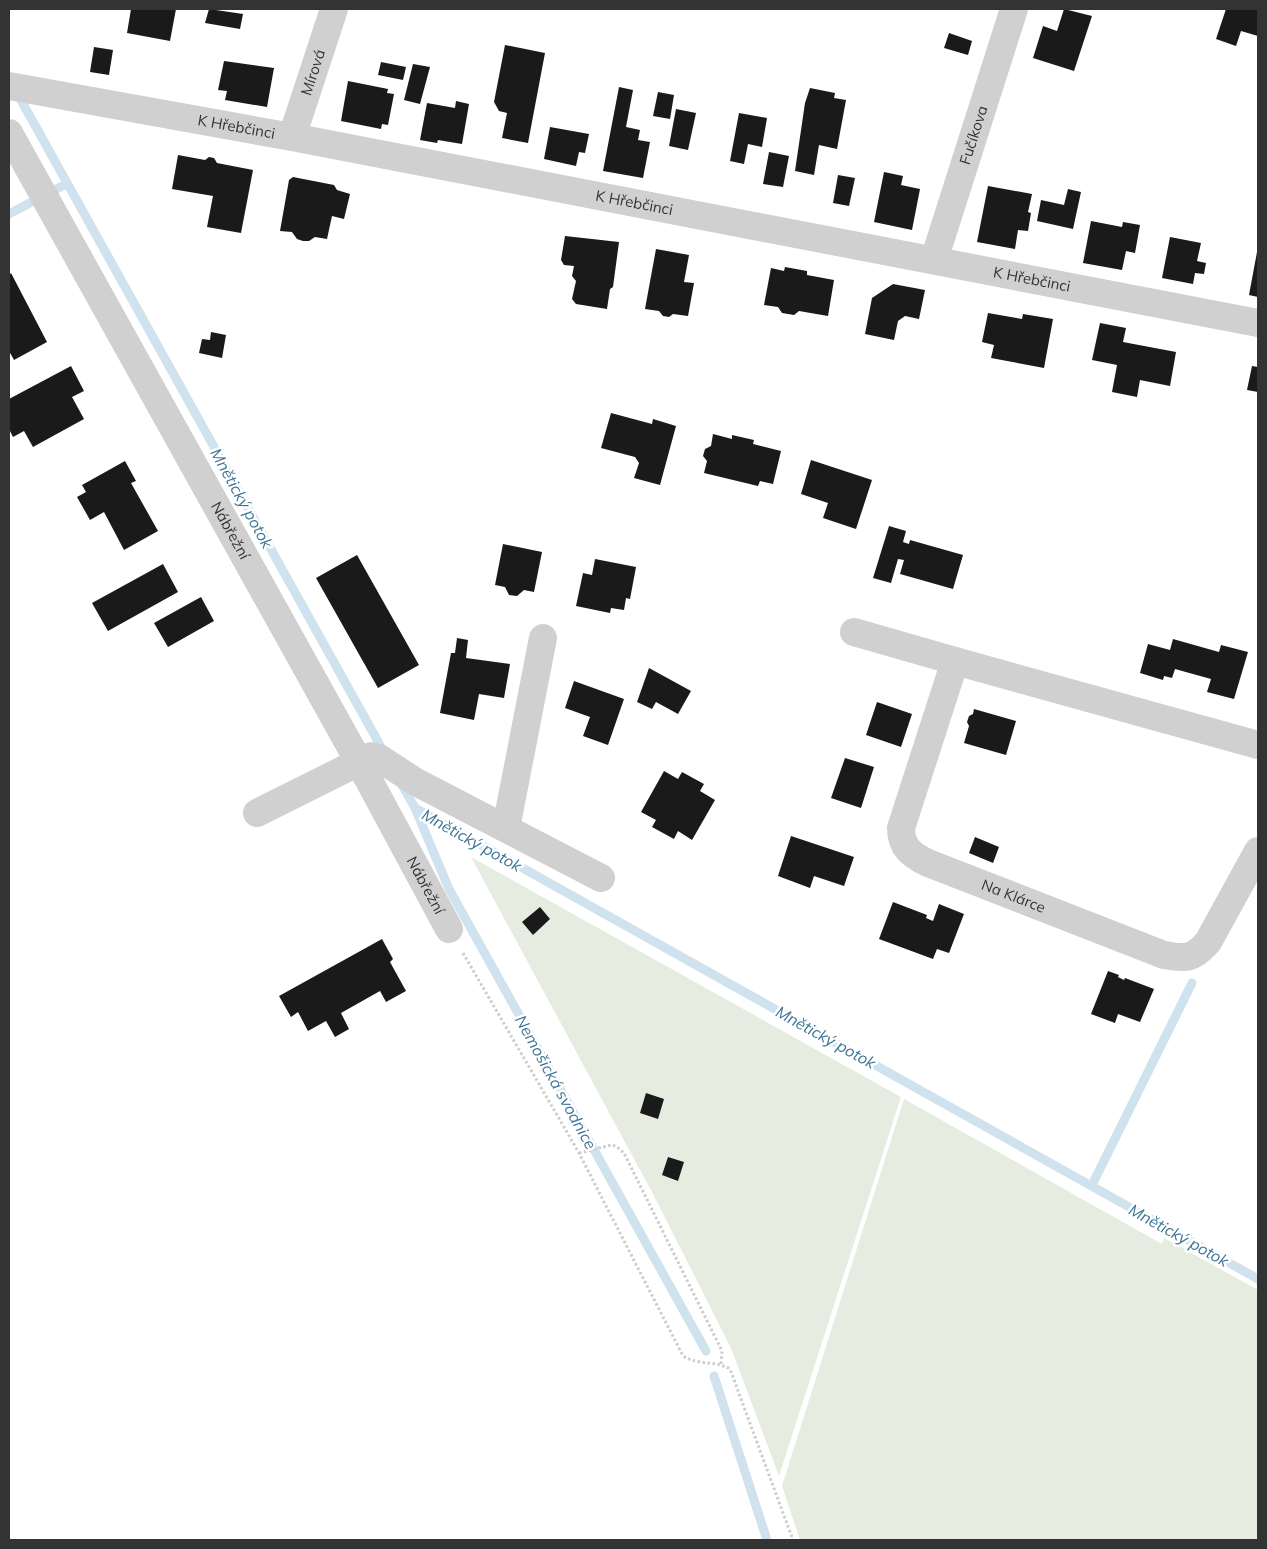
<svg xmlns="http://www.w3.org/2000/svg" width="1267" height="1549" font-family="Mulish,sans-serif">
<style>
.green{fill:#e6ecdf}
.lines{fill:none;stroke-linecap:round;stroke-linejoin:round}
.stream{stroke:#cfe2ee;stroke-width:9}
.building{fill:#1a1a1a}
.path{stroke:#cdcdcd;stroke-width:3;stroke-dasharray:2.5 2.5;stroke-linecap:butt}
.minor{stroke:#d0d0d0;stroke-width:28}
.labels{text-anchor:middle;stroke-width:5;stroke-linejoin:round;paint-order:stroke}
.street-label{font-size:15px;fill:#333;stroke:#fff}
.water-label{font-size:16px;font-style:italic;fill:#3f7597;stroke:#fff}
</style>
<rect width="100%" height="100%" fill="#fff"/>
<path class="green" d="M471,857L901,1097L779,1476L731,1348L653,1194Z
M904,1099L1162,1244L1164,1238L1258,1290V1540H800L782,1486Z"/>
<g class="lines">
<path class="stream" d="M17,93L385,754
M9,214L66,184
M401,783L415,808L1258,1279
M415,808L449,889L706,1351
M1092,1185L1192,983
M714,1376L767,1540"/>
</g>
<path class="building" d="M131,9H176L170,41L127,33Z
M209,9L243,14L240,29L205,23Z
M1064,9L1092,16L1074,71L1033,58L1043,26L1057,31Z
M1226,9H1258V36L1241,31L1236,46L1216,39Z
M949,33L972,41L968,55L944,48Z
M505,45L545,53L528,143L502,138L507,113L499,111L494,102Z
M94,47L113,50L109,75L90,72Z
M224,61L274,68L267,107L225,100L227,91L218,90Z
M381,62L406,67L403,80L378,75Z
M413,64L430,67L420,104L404,100Z
M348,81L388,89L387,93L394,94L388,125L382,124L381,129L341,121Z
M619,87L633,90L626,127L640,130L638,140L650,142L643,178L603,171Z
M810,88L835,93L834,98L846,100L837,149L819,145L814,175L795,171L805,103Z
M658,92L674,95L670,119L653,116Z
M456,101L469,104L462,144L438,140L437,143L420,140L427,103L455,108Z
M676,109L696,113L688,150L669,146Z
M739,113L767,118L762,147L748,144L744,164L730,161Z
M550,127L589,134L585,153L579,152L576,166L544,159Z
M769,152L789,156L783,187L763,184Z
M178,155L205,160L209,157L214,158L217,163L253,170L241,233L207,227L213,196L172,189Z
M884,172L903,176L901,185L920,189L912,230L874,222Z
M838,175L855,178L849,206L833,203Z
M293,177L334,185L337,190L350,194L344,219L332,216L327,239L315,237L309,241H303L297,239L292,232L280,231L289,180Z
M988,186L1032,194L1028,212L1031,213L1028,231L1018,230L1015,249L977,242Z
M1068,189L1081,192L1073,229L1037,221L1041,200L1064,205Z
M1091,221L1122,227L1123,222L1140,225L1135,253L1126,251L1122,270L1083,263Z
M565,236L619,242L613,287L610,289L607,309L576,304L572,299L576,281L572,276L574,266L564,265L561,260Z
M1170,237L1201,243L1197,261L1206,263L1204,274L1195,273L1193,284L1162,278Z
M656,249L689,255L684,282L694,283L688,316L673,314L669,317L663,316L659,311L645,309Z
M1257,252H1258V297L1249,295Z
M785,267L807,271V275L834,280L828,316L799,311L794,315L782,313L778,307L764,305L771,268L784,271Z
M11,273L47,342L14,360L9,351V275Z
M893,284L925,290L919,319L905,316L898,321L894,340L865,334L872,298Z
M988,313L1022,319L1023,314L1053,319L1044,368L991,358L994,345L982,342Z
M1100,323L1126,328L1123,342L1176,352L1170,386L1140,380L1137,397L1112,392L1117,365L1092,360Z
M211,332L226,335L222,358L199,353L202,339L210,340Z
M71,366L84,391L72,397L84,419L33,447L24,431L13,437L9,429V399Z
M1252,366L1258,367V392L1247,390Z
M611,413L652,424L653,419L676,426L660,485L634,478L639,463L635,457L601,448Z
M713,434L732,439V435L754,440L753,444L781,451L773,484L760,481L758,486L704,473L707,461L703,456L705,449L711,446Z
M811,460L872,480L856,529L823,518L828,503L801,494Z
M125,461L136,481L131,483L158,531L124,550L104,512L90,520L77,497L86,492L82,485Z
M889,526L906,531L903,542L909,544L910,540L963,555L953,589L900,574L904,560L898,559L891,583L873,578Z
M503,544L542,552L534,592L524,590L517,596L509,595L505,587L495,585Z
M357,555L419,665L378,688L316,578Z
M595,559L636,567L630,599L626,598L624,610L611,608L610,613L576,606L583,573L592,575Z
M163,564L178,592L108,631L92,603Z
M201,597L214,621L168,647L154,623Z
M457,638L468,640L466,658L510,664L504,698L479,694L474,720L440,713L451,653H455Z
M1173,639L1219,652L1221,645L1248,652L1234,699L1207,692L1211,679L1175,669L1172,678L1164,676L1163,680L1140,673L1148,644L1170,650Z
M649,668L691,691L678,714L656,702L652,709L637,702Z
M574,681L624,699L608,745L583,736L590,717L565,708Z
M877,702L912,714L901,747L866,735Z
M974,709L1016,721L1006,755L964,743L969,726L967,722L969,716L973,714Z
M845,758L874,767L861,808L831,798Z
M664,771L678,779L682,772L704,784L700,791L715,800L692,840L678,831L674,839L652,827L656,820L641,812Z
M791,836L854,857L844,886L814,876L810,888L778,876Z
M975,837L999,847L993,863L969,853Z
M893,902L927,915L926,918L933,921L939,904L964,914L949,953L937,949L933,959L879,939Z
M540,907L550,919L533,935L522,922Z
M382,939L393,959L390,962L406,991L386,1002L380,991L341,1013L349,1029L335,1037L326,1021L308,1031L298,1012L291,1017L279,996Z
M1108,971L1119,975L1118,977L1124,980L1125,978L1154,989L1140,1022L1118,1014L1115,1023L1091,1014Z
M646,1093L664,1099L658,1119L640,1113Z
M668,1157L684,1162L678,1181L662,1175Z"/>
<g class="lines">
<path class="path" d="M463,953L579,1153L683,1356C699,1366 715,1360 730,1369L793,1540
M579,1153L611,1145L616,1146L624,1153L722,1351L721,1364"/>
<g class="minor">
<path id="s1" d="M9,86L292,137L1258,323"/>
<path id="s2" d="M9,133L359,762L449,929"/>
<path id="s3" d="M292,137L334,9"/>
<path id="s4" d="M934,260L1014,9"/>
<path d="M854,632L955,661"/>
<path id="s5" d="M1258,745L955,661L901,828C901,847 911,855 928,863L1164,955C1186,959 1193,959 1208,942L1258,851"/>
<path d="M257,813L371,756L379,758L416,782L601,878"/>
<path d="M506,828L543,638"/>
</g>
</g>
<g class="labels">
<g class="street-label">
<text dy="5" stroke="none"><textPath href="#s3" startOffset="68">Mírová</textPath></text>
<text dy="5" stroke="none"><textPath href="#s1" startOffset="231">K Hřebčinci</textPath></text>
<text dy="5" stroke="none"><textPath href="#s4" startOffset="131">Fučíkova</textPath></text>
<text dy="5" stroke="none"><textPath href="#s1" startOffset="636">K Hřebčinci</textPath></text>
<text dy="5" stroke="none"><textPath href="#s1" startOffset="1041">K Hřebčinci</textPath></text>
<text dy="5" stroke="none"><textPath href="#s2" startOffset="455">Nábřežní</textPath></text>
<text dy="5" stroke="none"><textPath href="#s2" startOffset="860">Nábřežní</textPath></text>
<text dy="5" stroke="none"><textPath href="#s5" startOffset="629">Na Klárce</textPath></text>
</g>
<g class="water-label">
<text transform="translate(242 498) rotate(61)" y="6">Mnětický potok</text>
<text transform="translate(472 840) rotate(29)" y="6">Mnětický potok</text>
<text transform="translate(826 1037) rotate(29)" y="6">Mnětický potok</text>
<text transform="translate(556 1082) rotate(61)" y="6">Nemošická svodnice</text>
<text transform="translate(1179 1235) rotate(29)" y="6">Mnětický potok</text>
</g>
</g>
<rect width="1267" height="1549" fill="none" stroke="#333333" stroke-width="20"/>
</svg>
